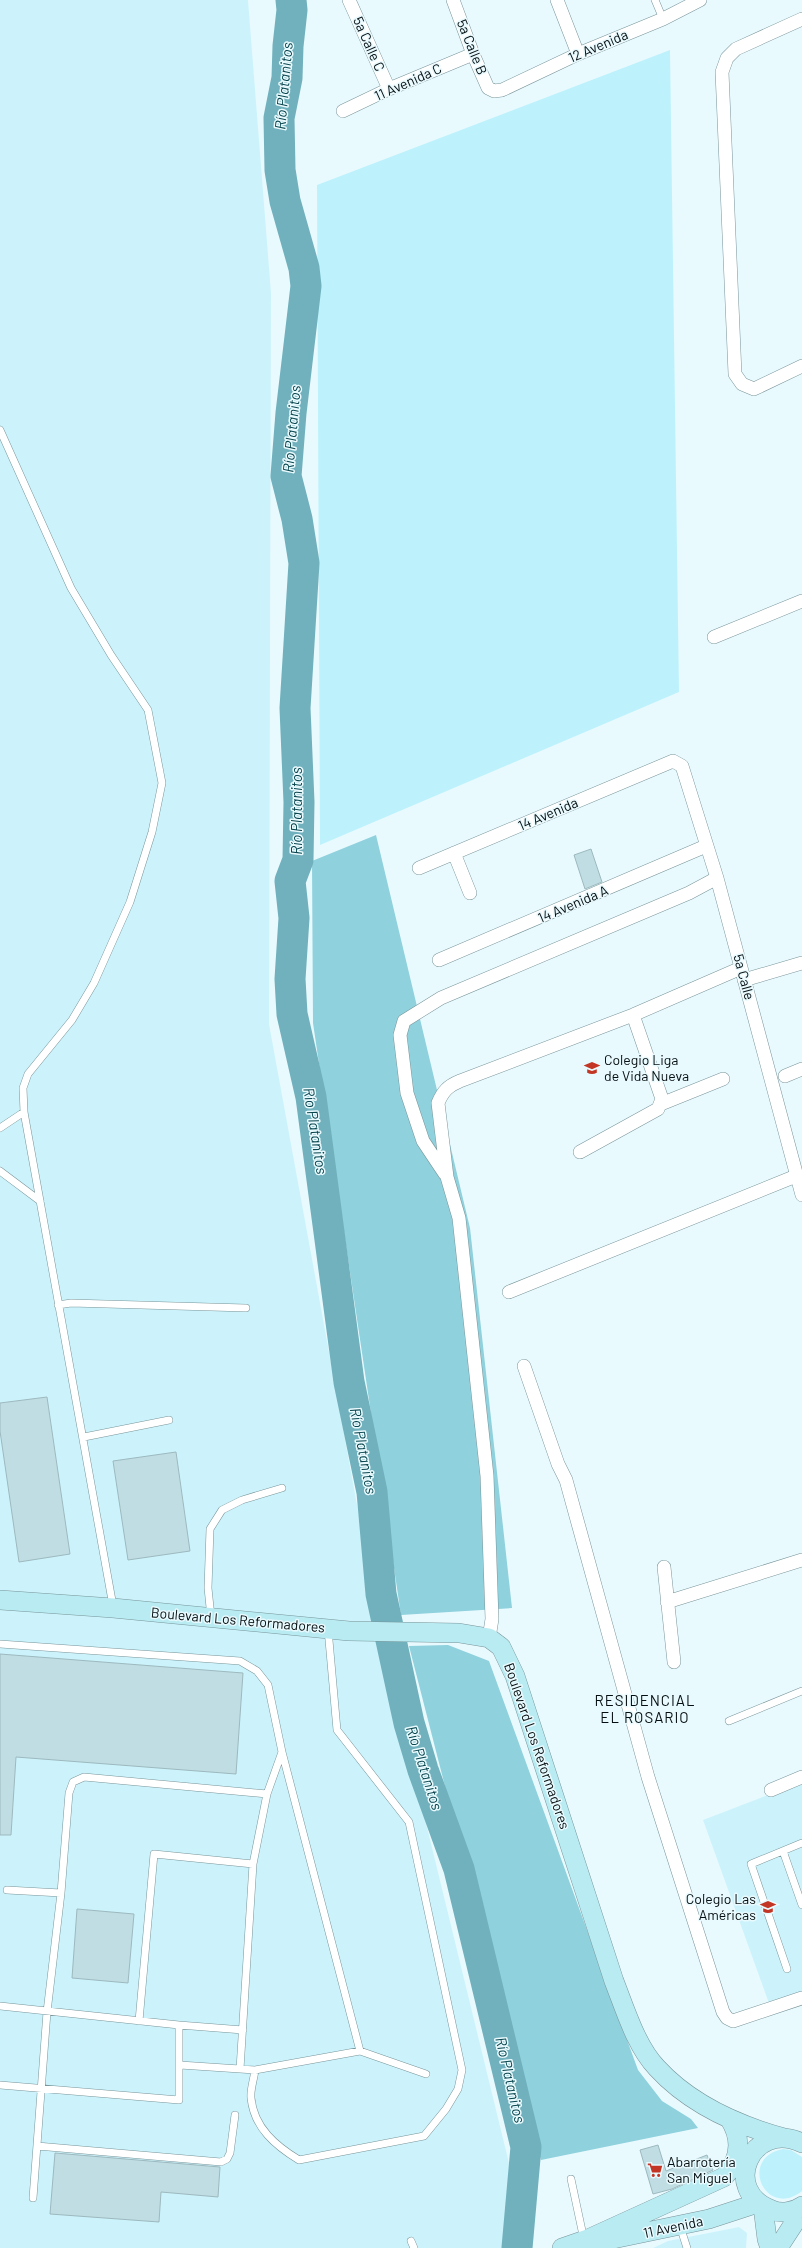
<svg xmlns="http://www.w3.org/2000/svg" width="802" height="2248" font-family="Barlow,sans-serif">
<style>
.built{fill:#ccf3fb}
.green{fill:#bdf2fc}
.forest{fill:#8fd1dd}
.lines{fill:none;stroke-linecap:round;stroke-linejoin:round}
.river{stroke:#71b1bd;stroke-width:31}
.building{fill:#bfdde2;stroke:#9db9bf}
.service-casing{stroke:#79959a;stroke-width:8}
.minor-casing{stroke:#79959a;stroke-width:14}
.secondary-casing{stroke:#79959a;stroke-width:20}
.service{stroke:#fff;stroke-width:7}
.minor{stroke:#fff;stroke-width:13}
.secondary{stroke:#b8ebf2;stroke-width:19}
.labels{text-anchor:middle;stroke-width:3;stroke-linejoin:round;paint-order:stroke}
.street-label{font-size:14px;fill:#050e10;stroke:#e9fafe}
.poi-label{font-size:14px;fill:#050e10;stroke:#e9fafe;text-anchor:start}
.water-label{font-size:15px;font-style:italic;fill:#08454e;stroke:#e9fafe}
.neighbourhood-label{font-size:15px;letter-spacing:1px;fill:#050e10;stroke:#e9fafe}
</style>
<rect width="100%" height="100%" fill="#e9fafe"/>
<path class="built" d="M0,0H248L271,293L269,1024L383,1647L509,2163H517L507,2248H0Z
M802,1782V1994L771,2009L703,1820Z
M739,2227L747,2233L746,2248H653L668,2241Z"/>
<path class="green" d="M670,50L679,692L320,845L317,185Z
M783,2149L791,2150L802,2157V2191C766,2220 737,2158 783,2149Z"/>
<path class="forest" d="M376,835L470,1228L512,1608L401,1615L313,1023L312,861Z
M448,1645L489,1661L638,2070L662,2101L691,2119L698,2128L541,2160L409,1646Z"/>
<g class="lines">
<path class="river" d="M291,0L292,10L288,46L287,78L279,118L280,170L285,201L304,268L306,286L291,413L286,476L297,519L304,563L295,708L299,802L298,860L290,881L294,918L290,979L292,1014L311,1097L349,1382L372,1492L381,1594L409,1723L423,1770L459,1869L526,2147L517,2248"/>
</g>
<path class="building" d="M591,849L602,882L585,889L574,855Z
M47,1397L70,1554L19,1562L0,1431V1403Z
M176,1452L190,1551L128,1560L113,1461Z
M0,1654L243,1673L236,1774L16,1757L11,1835H0Z
M77,1909L134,1914L128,1983L72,1978Z
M658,2145L666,2171L707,2155L713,2170L672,2189L653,2194L640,2150Z
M55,2153L220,2167L218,2197L161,2192L159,2222L50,2214Z"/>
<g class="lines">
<g class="service-casing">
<path id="service" d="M655,0L663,19
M0,430L71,588L111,655L148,710L162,783L152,832L130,902L94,983L72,1020L28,1074L23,1088L24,1112L113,1606
M0,1128L24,1112
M0,1171L40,1201
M58,1305L71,1303L246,1308
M84,1437L169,1420
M211,1617L208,1588L210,1529L222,1510L242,1500L282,1488
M0,1644L240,1661L257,1671L268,1685L282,1752L360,2051L255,2070L180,2065
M729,1721L802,1691
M783,1851L802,1905
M7,1890L61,1893
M787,1969L751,1864L802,1843
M0,2006L179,2025V2100L0,2085
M139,2021L154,1854L253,1864
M179,2025L243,2030
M360,2051L426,2074
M240,2069L253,1864L267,1794L282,1752
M255,2070C254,2079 250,2090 251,2098C254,2128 276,2146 299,2160L424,2136L446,2109L458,2089L462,2070L409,1822L337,1730L328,1629
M37,2146L221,2162L227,2159L230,2153L235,2115
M571,2179L584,2240
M33,2198L47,2012L61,1893L69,1793L73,1782L84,1777L267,1794
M680,2226L687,2248
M411,2241L414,2248"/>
</g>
<g class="minor-casing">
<path id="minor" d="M349,0L389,89
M453,0L473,54L488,88L494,91L502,90L578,54L663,19L700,0
M557,0L578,54
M802,19L736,49L727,58L722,72L735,374L742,384L754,389L802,366
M343,111L389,89L473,54
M714,637L802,601
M454,853L470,893
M419,868L673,761L682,766L717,878L802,1195
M439,960L706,846
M744,980L802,963
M785,1076L802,1069
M661,1104L723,1079
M580,1152L658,1109L662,1099L633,1015
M445,1174L423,1141L407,1093L400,1035L404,1021L441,998L689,893L717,878
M509,1292L796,1176
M524,1366L558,1464L566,1480L648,1777L723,2012L727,2018L733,2021L802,1998
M664,1567L674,1662
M667,1602L802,1560
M489,1638L492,1619L487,1476L459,1218L447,1177L438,1103C443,1091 448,1086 460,1081L633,1015L741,968
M771,1790L802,1777"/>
</g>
<g class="secondary-casing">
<path id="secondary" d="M0,1600L113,1608L349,1631L459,1633L489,1638L501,1647L515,1676L614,1981C625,2009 636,2046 657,2068C690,2104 737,2125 784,2138
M802,2143C751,2119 720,2191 772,2210C781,2214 794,2212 802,2206
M763,2207L767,2239L770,2248
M588,2239L724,2177C741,2159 742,2138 729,2118
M562,2248L588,2239L608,2240L709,2219L758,2203
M778,2248L802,2211"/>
</g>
<use href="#service" class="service"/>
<use href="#minor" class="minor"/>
<use href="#secondary" class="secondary"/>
</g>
<defs>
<g id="school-bare" transform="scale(1.2)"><path d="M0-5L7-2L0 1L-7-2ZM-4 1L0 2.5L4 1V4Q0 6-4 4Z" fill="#c33625" stroke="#e9fafe" stroke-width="2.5" paint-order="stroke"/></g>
<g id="supermarket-bare" transform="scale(1.2)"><path d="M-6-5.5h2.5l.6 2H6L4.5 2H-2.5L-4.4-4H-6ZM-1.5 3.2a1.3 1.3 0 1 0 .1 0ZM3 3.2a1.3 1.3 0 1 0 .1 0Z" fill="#c33625" stroke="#e9fafe" stroke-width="2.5" paint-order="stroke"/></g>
</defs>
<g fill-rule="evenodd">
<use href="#school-bare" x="592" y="1068"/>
<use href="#school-bare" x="768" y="1907"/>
<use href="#supermarket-bare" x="655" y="2170"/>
</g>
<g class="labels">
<g class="street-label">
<text transform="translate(369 44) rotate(66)" y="5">5a Calle C</text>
<text transform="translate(598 46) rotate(-23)" y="5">12 Avenida</text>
<text transform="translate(472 47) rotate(68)" y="5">5a Calle B</text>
<text transform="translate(408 82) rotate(-24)" y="5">11 Avenida C</text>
<text transform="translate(548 814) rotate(-23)" y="5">14 Avenida</text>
<text transform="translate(573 904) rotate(-23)" y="5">14 Avenida A</text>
<text transform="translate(744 977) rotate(75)" y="5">5a Calle</text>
<text transform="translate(238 1620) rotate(5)" y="5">Boulevard Los Reformadores</text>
<text transform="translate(537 1746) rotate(71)" y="5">Boulevard Los Reformadores</text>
<text transform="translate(673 2227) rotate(-12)" y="5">11 Avenida</text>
</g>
<g class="poi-label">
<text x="604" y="1065">Colegio Liga<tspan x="604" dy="16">de Vida Nueva</tspan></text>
<text x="756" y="1904" text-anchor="end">Colegio Las<tspan x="756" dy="16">Américas</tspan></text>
<text x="667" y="2167">Abarrotería<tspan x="667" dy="16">San Miguel</tspan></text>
</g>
<g class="water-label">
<text transform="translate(284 86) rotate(-85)" y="5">Río Platanitos</text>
<text transform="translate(292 429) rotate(-85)" y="5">Río Platanitos</text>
<text transform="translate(297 811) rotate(-90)" y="5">Río Platanitos</text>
<text transform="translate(315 1131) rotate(81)" y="5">Río Platanitos</text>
<text transform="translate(363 1451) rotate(79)" y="5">Río Platanitos</text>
<text transform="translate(424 1768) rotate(72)" y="5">Río Platanitos</text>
<text transform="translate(510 2080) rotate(77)" y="5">Río Platanitos</text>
</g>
<g class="neighbourhood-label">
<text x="645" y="1706">RESIDENCIAL<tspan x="645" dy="17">EL ROSARIO</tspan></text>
</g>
</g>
</svg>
